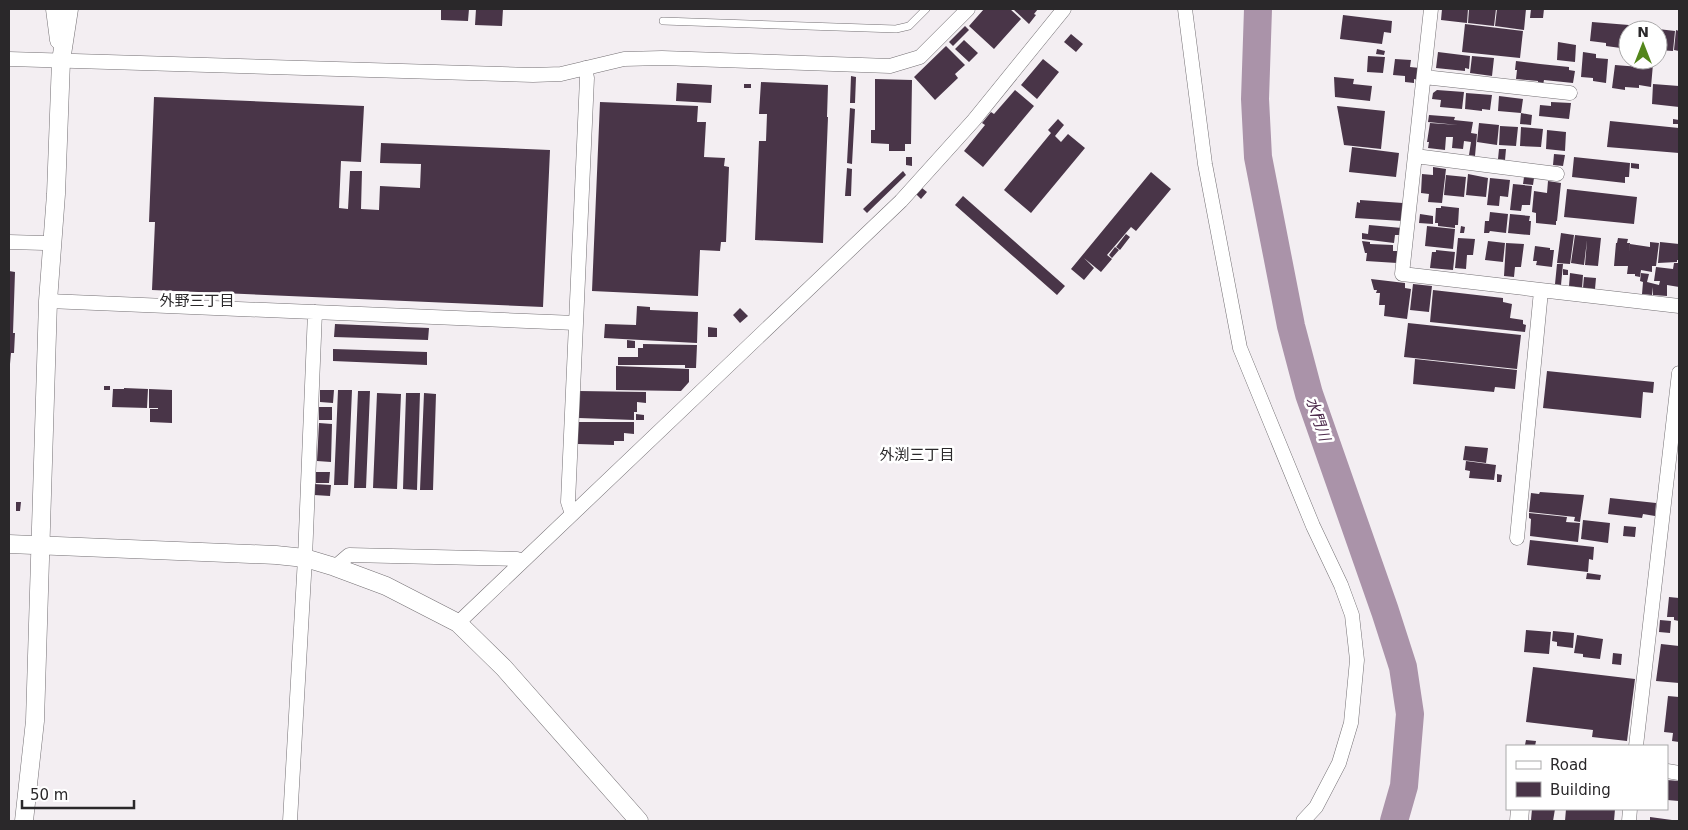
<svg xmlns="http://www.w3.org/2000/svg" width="1688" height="830" font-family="'DejaVu Sans','Noto Sans JP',sans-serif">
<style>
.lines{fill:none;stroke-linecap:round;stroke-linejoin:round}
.river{stroke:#aa93a9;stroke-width:28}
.building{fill:#493548}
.service-casing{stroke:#747074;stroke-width:8}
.minor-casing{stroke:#747074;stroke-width:15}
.tertiary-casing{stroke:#747074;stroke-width:19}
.service{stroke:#fff;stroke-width:7}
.minor{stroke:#fff;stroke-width:14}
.tertiary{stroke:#fff;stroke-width:18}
.labels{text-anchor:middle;stroke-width:5;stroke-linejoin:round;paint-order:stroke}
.neighbourhood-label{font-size:15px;fill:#2a282a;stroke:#fff}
.water-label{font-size:15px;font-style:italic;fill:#4f2d4e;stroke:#fff}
</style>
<rect width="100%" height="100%" fill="#f3eef2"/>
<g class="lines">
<path class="river" d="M1258,9L1255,99L1258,157L1291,326L1309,394L1385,611L1403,667L1410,714L1404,786L1394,821"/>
</g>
<path class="building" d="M441,9H469L468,21L441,20Z
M476,9H503L502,26L475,25Z
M984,9H1010L1021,19L994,49L969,26Z
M1013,9H1038L1034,14L1036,15L1029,24Z
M1442,9H1468L1467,23L1441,20Z
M1469,9H1496L1494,26L1468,23Z
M1497,9H1526L1524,30L1495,26Z
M1531,9H1544L1543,18H1530Z
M1343,15L1392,21L1391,33L1384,32L1382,44L1340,39Z
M1592,22L1629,25V27L1637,28V30H1628V49L1606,46V43L1590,41Z
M1465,24L1523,31L1520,58L1462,52Z
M965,26L969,30L953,46L949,42Z
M1658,29L1675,31L1673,51L1658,50Z
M1676,30L1679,31V51L1674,50Z
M1071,34L1083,44L1076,52L1064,42Z
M964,40L978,53L969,62L955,49Z
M1558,42L1576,45L1575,62L1557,60Z
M946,46L965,65L955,74L958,78L935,100L914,77Z
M1377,49L1385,51L1384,55L1376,54Z
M1438,52L1470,56L1469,69L1465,68V71L1436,68Z
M1583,52L1596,54V58L1608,59L1606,83L1593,81V78L1581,77Z
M1368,56L1385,57L1383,73L1367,72Z
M1472,56L1494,58L1492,76L1470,73Z
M1043,59L1059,72L1037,99L1021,85Z
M1395,59L1411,60L1410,67L1420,68L1418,80L1414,79V83L1405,82V76L1393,75Z
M1633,60L1640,61L1639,63L1653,64L1651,87L1639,85V88L1625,87V90L1612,88L1615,65L1640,67V65L1632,64Z
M1516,61L1540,64L1539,75L1540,64L1569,67V70L1575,71L1573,83L1544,80L1543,85H1538V81L1516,79L1517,70H1515Z
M851,76L856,77L855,103H850Z
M1334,77L1354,79L1353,84L1372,86L1370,101L1335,97Z
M875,79L912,80L911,144H905V151H889V144L871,143V130H875Z
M761,82L828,85L827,117H828L823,243L755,240L759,141H766L767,114H759Z
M677,83L712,85L711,103L676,101Z
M744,84H751V88H744Z
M1653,84L1679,86V107L1652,104Z
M1015,90L1034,106L983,167L964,151L985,125L982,123L991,112L994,114Z
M1437,90L1464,92L1462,109L1440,107L1441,100L1432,99L1433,93Z
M1466,93L1492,95L1490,110L1482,109V111L1465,109Z
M1499,96L1523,99L1521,113L1498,111Z
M154,97L364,106L361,162L341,161L339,208L348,209L350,171H362L361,209L379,210L380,186L420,188L421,164L380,163L381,143L550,150L543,307L152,290L155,222H149Z
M600,102L698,106L697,122H706L704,157L725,158L724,166L729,167L726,242H721L720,251L700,250L698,296L592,291Z
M1551,102L1571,103L1569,119L1539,116L1540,105L1551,106Z
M1337,106L1385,111L1381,149L1344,145Z
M850,108L855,109L852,164L847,163Z
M1521,113L1532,115L1531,125L1520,124Z
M1429,115L1455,117L1454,120L1473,122L1471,133L1477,134L1475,156L1469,155L1471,142L1464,141L1463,149L1452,148L1453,137H1446L1445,150L1428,148L1429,142H1427L1430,123L1458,125L1428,122Z
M1058,119L1064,125L1055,136L1061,142L1068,134L1085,148L1031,213L1004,190L1051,133L1048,130Z
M1673,119L1679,120V124H1673Z
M1610,121L1679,128V153L1607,147Z
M1479,123L1499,125L1497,145L1477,142Z
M1500,126L1518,127L1516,146L1499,145Z
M1521,127L1543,129L1541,147L1520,146Z
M1547,130L1566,132L1565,151L1546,149Z
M1352,147L1399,153L1396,177L1349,172Z
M1499,149H1506L1505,160L1498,159Z
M1554,154L1565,155L1563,166L1553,165Z
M906,157H912V166L906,165Z
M1574,157L1630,163L1629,177H1625V183L1572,177Z
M1631,163L1639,164V169L1631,168Z
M1433,167L1446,169L1442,203L1428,202L1429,194L1421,193L1422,174L1433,175Z
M847,168L852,169L851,196H845Z
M903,171L906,175L867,213L863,209Z
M1151,172L1171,189L1136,231L1131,227L1107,255L1112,259L1101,272L1084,258L1094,268L1084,280L1071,269Z
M1468,174L1488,178L1486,197L1466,195Z
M1446,175L1466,177L1464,197L1444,195Z
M1524,177L1534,178L1533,185L1523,184Z
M1490,178L1510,180L1508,197L1500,196L1499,206L1487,205Z
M1548,181L1561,183L1557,221H1556V225L1536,223V213L1532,212L1534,191L1547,193Z
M1513,184L1532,186L1530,205H1522L1521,211L1510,210Z
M922,188L927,192L921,199L916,194Z
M1567,189L1637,197L1634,224L1564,217Z
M963,196L1065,286L1057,295L955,205Z
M1360,200L1403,203L1402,221L1355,218L1357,202L1360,203Z
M1441,206L1459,208L1458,225H1455V228L1438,226V223H1435L1436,208H1441Z
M1490,212L1508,214L1506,233L1490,231L1489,233H1484L1485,221H1489Z
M1420,214L1433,216V224L1419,223Z
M1510,214L1530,216L1529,221H1531L1530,235L1508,233Z
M1369,225L1402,228L1401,235H1395L1394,243L1362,239V233L1368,234Z
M1427,226L1455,229L1453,249L1425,246Z
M1461,226L1465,227L1464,233H1460Z
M1561,233L1574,235L1570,264L1557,263Z
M1126,234L1130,237L1120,250L1116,247Z
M1575,235L1601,238L1598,266L1585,265L1587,240L1584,265L1571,263Z
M1458,238L1475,239L1473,255H1467L1466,269L1455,268Z
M1618,238L1628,239L1627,243H1630L1629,253L1630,244L1650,247V242L1659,243L1656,266H1652V272L1641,270L1640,277L1635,276V274H1627L1628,266H1614L1616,243H1617Z
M1362,241L1370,242V244L1393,245V251H1397V263L1366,261L1367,253H1365Z
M1488,241L1505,243L1503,262L1485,260Z
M1660,242L1679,244V260H1677V262L1658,263Z
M1506,243L1524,244L1521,267H1515L1514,277L1504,276Z
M1535,246L1550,248V250H1554L1552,267L1536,265L1537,261H1533Z
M1115,247L1119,250L1112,258L1109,255Z
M1436,250L1455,252L1453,270L1430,268L1432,252H1436Z
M1674,263H1679V287L1667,285V296L1653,295V287L1652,295L1642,294L1643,282L1640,281L1641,273L1649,274L1647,282L1659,285L1660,281H1654L1656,267L1673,269Z
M1557,264H1563L1561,285L1555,284Z
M1563,269L1568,270V275H1563Z
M9,271L15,272L13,333H15L14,353H11L10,364H9Z
M1570,273L1583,275L1582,288L1569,286Z
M1584,277L1596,278L1595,289L1583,288Z
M1371,279L1405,283V288L1411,289L1407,319L1384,316L1385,305H1379L1380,293H1376L1377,290H1374Z
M1413,284L1432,286L1429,312L1410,310Z
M1433,290L1503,298V302L1512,304L1510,318L1523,320V324L1526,325L1525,332L1430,322Z
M637,306L650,307V310L698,312L697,343L604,338L605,324L636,325Z
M740,308L748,316L740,323L733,315Z
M1408,323L1521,335L1517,369L1404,357Z
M335,324L429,328L428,340L334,337Z
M708,327L717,328V337H708Z
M627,340L635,341V348H627Z
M643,344L697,345L696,368H685V365H618V357H638V348H643Z
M333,349L427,352V365L333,361Z
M1415,359L1517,370L1515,389L1495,387L1494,392L1413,384Z
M616,366L689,369V382L681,391L616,390Z
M1547,371L1654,382L1653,393L1643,392L1641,418L1543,408Z
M104,386H110V390H104Z
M124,388L148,389L147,408L112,407L113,389H124Z
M149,389L172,390V423L150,422V409H158V408H149Z
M320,390H334L333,403L320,402Z
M338,390H352L348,485H334Z
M358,391H370L366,488H354Z
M579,391L646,392V403L637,402V412H634V420L579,418Z
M377,393L401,394L397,489L373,488Z
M406,393H420L417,490L403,489Z
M424,393L436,394L433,490H420Z
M319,407H332V420H319Z
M636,414L644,415V420H636Z
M578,422H634V434L624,433V441H614V445L578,444Z
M319,423L332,424L331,462L317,461Z
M1465,446L1488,448L1486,463L1463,460Z
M1466,461L1496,465L1494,480L1469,478L1470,471L1465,470Z
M316,472H330L329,483H316Z
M1497,474L1502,475L1501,482H1497Z
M314,484L331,485L330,496L314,495Z
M1540,492L1584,495L1580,522L1574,521L1575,517L1529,512L1531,493L1539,494Z
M1610,498L1656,503L1655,516L1643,514L1642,518L1608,514Z
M16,502H21L20,511H16Z
M1529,513L1567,517L1566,522L1580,523L1578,542L1530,536L1531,519L1529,518Z
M1583,520L1610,523L1608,543L1581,539Z
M1624,526L1636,527L1635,537L1623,536Z
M1530,540L1594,547L1593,560L1589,559L1588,572L1527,565Z
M1587,573L1601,575L1600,580L1586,579Z
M1669,597L1679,598V621L1674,620V617H1667Z
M1660,620L1671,621L1670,633L1659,632Z
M1526,630L1551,632L1549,654L1524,652Z
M1553,631L1574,633L1573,648L1557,646V642L1552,641Z
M1577,635L1603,639L1600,659L1583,657V654L1574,653Z
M1661,644L1679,646V683L1656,681Z
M1613,653L1622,654L1621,665L1612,664Z
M1533,667L1635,679L1627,741L1592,737L1593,730L1526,722Z
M1668,696L1679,697V742L1672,741L1673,733L1664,732Z
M1526,740L1536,741L1535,746L1525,745Z
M1667,780L1679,781V801L1667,800Z
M1532,809H1555L1553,821L1531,820Z
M1566,809H1615L1614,821L1600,820V821H1565Z
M1650,817L1672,820V821H1650Z"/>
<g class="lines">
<g class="service-casing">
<path id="service" d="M663,21L896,29L909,26L926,9"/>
</g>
<g class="minor-casing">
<path id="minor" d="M1185,9L1205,164L1240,348L1313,526L1341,585L1352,615L1357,660L1351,723L1339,763L1316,807L1303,821
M1431,9L1402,274L1679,306
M9,59L533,75L561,74L624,59L662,58L890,66L920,57L968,9
M1424,77L1570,93
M1415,156L1557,174
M9,242L44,243L52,245
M48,301L576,323
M572,514L568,502L587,78L585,68
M1517,538L1541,291
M335,567L349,555L517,559L522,562
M458,623L901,201L974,120L1064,9
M1636,746L1679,373
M1667,771L1679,773
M290,821L305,558L315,312
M1629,821L1630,809"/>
</g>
<g class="tertiary-casing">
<path id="tertiary" d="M55,9L59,40
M9,544L276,555L305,558L335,567L386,586L458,623L504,668L639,821
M24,821L35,721L48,301L56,194L61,61L69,9
M1519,821L1520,809"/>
</g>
<use href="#service" class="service"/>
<use href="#minor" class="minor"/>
<use href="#tertiary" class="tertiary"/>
</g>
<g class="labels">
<g class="neighbourhood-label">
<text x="197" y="306">外野三丁目</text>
<text x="917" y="460">外渕三丁目</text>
</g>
<g class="water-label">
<text transform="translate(1318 419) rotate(71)" y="5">水門川</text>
</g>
</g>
<rect width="1688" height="830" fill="none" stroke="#2a282a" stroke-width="20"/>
<rect x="1506" y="745" width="162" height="65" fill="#ffffff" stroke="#aaa9aa"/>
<rect x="1516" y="761" width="25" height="8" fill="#ffffff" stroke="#aaa9aa"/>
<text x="1550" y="770" font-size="15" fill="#2a282a">Road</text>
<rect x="1516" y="782" width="25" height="15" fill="#493548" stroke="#aaa9aa"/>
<text x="1550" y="795" font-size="15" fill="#2a282a">Building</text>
<g transform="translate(1643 45)"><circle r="24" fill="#ffffff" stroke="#aaa9aa"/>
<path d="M0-4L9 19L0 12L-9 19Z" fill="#53861b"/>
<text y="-8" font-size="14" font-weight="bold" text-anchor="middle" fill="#2a282a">N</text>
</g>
<path d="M22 800v8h112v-8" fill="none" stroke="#2a282a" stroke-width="2.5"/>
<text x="30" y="800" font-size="15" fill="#2a282a" stroke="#ffffff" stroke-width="4" paint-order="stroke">50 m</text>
</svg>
